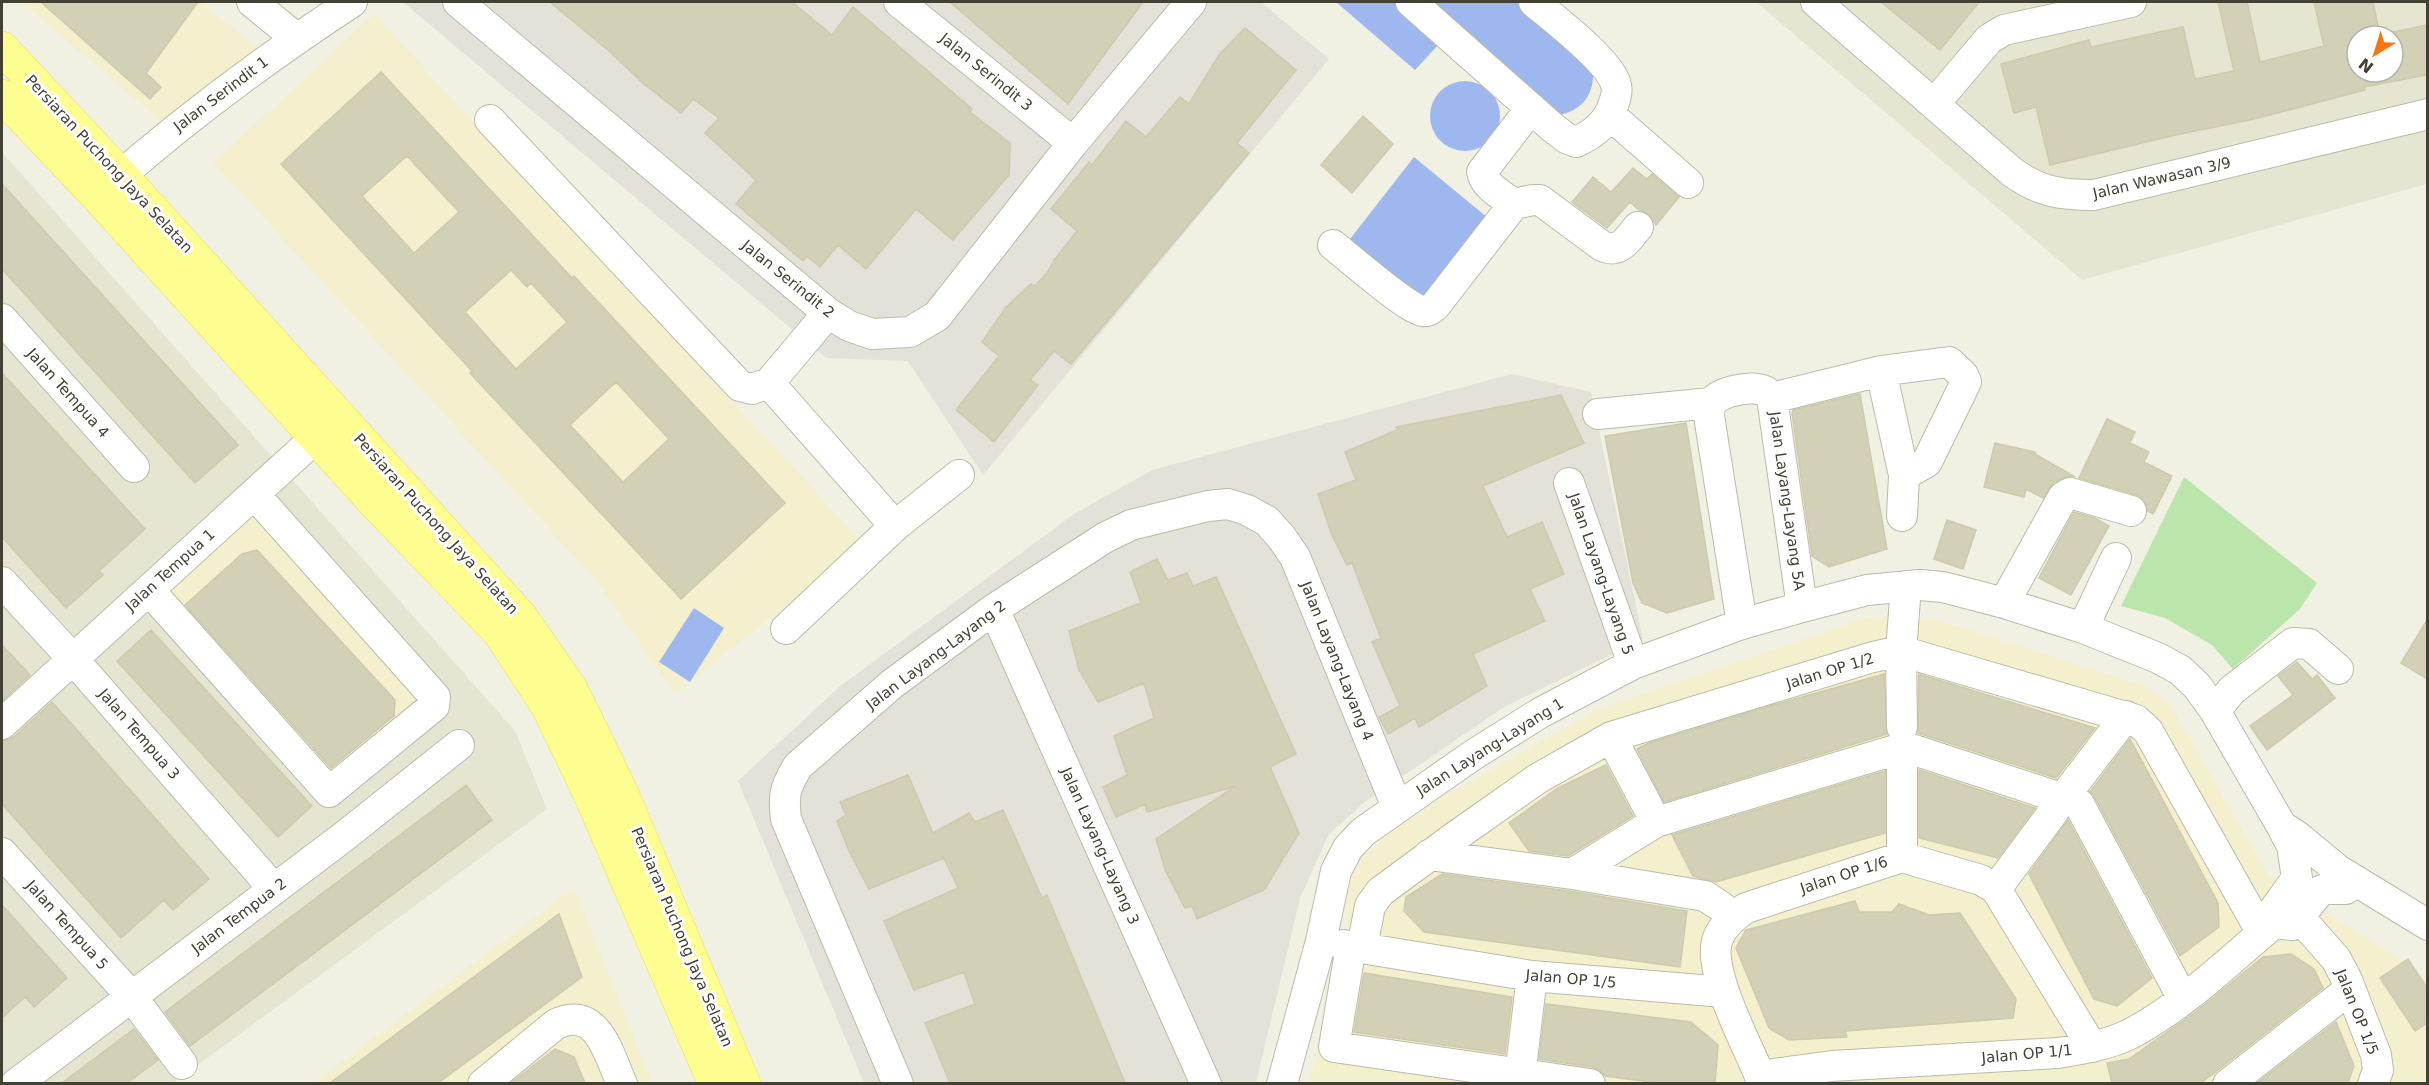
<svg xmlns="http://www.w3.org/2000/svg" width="2429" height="1085" font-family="'DejaVu Sans',sans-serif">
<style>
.residential{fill:#e5e5d1;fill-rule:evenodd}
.commercial{fill:#f4efcd}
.industrial{fill:#e3e1d8}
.green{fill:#bbe6ab}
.water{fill:#9eb7ef}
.building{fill:#d3d0b8;stroke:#cdcaac;stroke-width:1.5;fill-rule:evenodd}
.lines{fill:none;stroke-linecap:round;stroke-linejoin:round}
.minor-casing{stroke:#bcbba6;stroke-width:32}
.major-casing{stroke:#e2e060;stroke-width:34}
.minor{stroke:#fff;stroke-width:30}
.major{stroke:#fdfd90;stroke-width:33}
.labels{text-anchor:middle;stroke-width:6;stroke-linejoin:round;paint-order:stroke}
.street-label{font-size:15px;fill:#434133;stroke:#fff}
</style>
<rect width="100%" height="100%" fill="#f1f1e3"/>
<path class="residential" d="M1756,2H2427V184L2082,280ZM2357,36H2393V72H2357Z
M2,152L515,731L547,809L173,1083H2Z"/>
<path class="commercial" d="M21,2H202L259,50L163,123Z
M374,14L865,545L674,693L595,579L213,163Z
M254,505L428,700L329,785L157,592Z
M1887,616L1940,621L2145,686L2162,698L2176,714L2263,866L2271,877L2417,970L2427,981L2428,1079L2425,1082L1309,1084L1347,928L1346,886L1362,860L1384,837L1447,795L1597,710L1866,618Z
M574,888L652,1083L312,1084Z"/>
<path class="industrial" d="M407,2H1261L1329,59L983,475L908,361L826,358L404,3Z
M1512,374L1591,392L1643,639L1506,706L1366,801L1329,834L1300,898L1256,1083H864L738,781L839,687L1074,514L1152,470Z"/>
<path class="green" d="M2184,477L2317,583L2300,609L2233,669L2212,645L2165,618L2121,606Z"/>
<path class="water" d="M1336,2H1394L1440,43L1415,70Z
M1418,2H1520L1593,73C1594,95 1581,112 1558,115Z
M1430 116a35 35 0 1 1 70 0a35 35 0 1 1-70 0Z
M1414,157L1488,218L1417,306L1343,248Z
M694,608L724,628L690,682L659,662Z"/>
<path class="building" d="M41,2H198L146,73L161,87L150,99Z
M550,2H792L832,35L853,7L972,109L970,112L1010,143L1009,175L953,240L916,209L866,269L838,245L820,267L807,256L803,261L736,204L756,180L705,133L719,118L693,99L681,113L645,85L609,51Z
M950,2H1143L1068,104Z
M1881,2H1979L1940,50Z
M2218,2H2247L2260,62L2324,46L2314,2H2373L2380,36H2351L2357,59V72H2393V32L2427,25V75L2364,87L2365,90L2254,119L2171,136L2050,165L2036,107L2014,113L2001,64L2089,40L2091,47L2183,27L2195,79L2234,71Z
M1245,28L1296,70L1237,143L1249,153L1071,364L1054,351L1030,380L1038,385L994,442L956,410L999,356L982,342L1006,307L1031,284L1035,286L1047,273L1055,259L1077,231L1051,209L1089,162L1092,165L1126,121L1146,137L1180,97L1189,104L1219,55Z
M381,72L572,278L574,276L785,503L681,599L470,373L472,371L281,164ZM407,156L459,212L414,253L362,196ZM511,270L527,287L531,283L567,322L516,369L465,312ZM616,382L669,439L623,482L570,425Z
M1363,116L1393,144L1352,193L1321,165Z
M1633,168L1647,179L1652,174L1679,197L1656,225L1649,214L1639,210L1630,202L1607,228L1572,202L1593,177L1611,192Z
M2,184L238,445L195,483L2,269Z
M2,373L145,529L99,571L103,575L66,608L2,537Z
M1860,394L1887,549L1829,567L1812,556L1792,413L1793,410Z
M1561,395L1584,443L1483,486L1507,537L1542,522L1564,574L1530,589L1545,621L1473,654L1487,686L1419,727L1415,718L1388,734L1379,717L1400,706L1372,642L1381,638L1352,563L1347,565L1331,533L1318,494L1356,480L1345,452L1397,430L1396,427Z
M2107,419L2135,432L2130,443L2149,452L2144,462L2172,476L2153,514L2148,511L2144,500L2136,495L2079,478Z
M1686,423L1714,599L1667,613L1642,603L1633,583L1605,436Z
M1995,443L2035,452V454L2075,477L2068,476L2054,482L2043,498L2026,489L2024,497L1984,487Z
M2074,512L2095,518L2109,526L2071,595L2039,578Z
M1947,520L1976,530L1963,569L1934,559Z
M257,550L395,700L394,716L331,768L185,605L242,554Z
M1157,559L1168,580L1187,573L1193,586L1216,577L1296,754L1270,767L1299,833L1264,890L1197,919L1192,906L1185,908L1166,872L1156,839L1236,786L1147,812L1145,804L1116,817L1103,787L1127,775L1114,736L1154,718L1144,683L1098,702L1079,670L1069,631L1141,603L1130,572Z
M2427,620V679L2401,663Z
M151,630L312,806L278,837L117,661Z
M2,645L30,675L2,701Z
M2297,662L2312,679L2317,675L2335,698L2267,750L2250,726L2293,695L2278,676Z
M1884,674L1887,734L1664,802L1637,749L1649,743L1767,707Z
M1919,674L2095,728L2056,778L1918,733Z
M52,702L209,879L173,910L164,900L121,938L2,804V741L14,737Z
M2130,739L2218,903L2219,927L2180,956L2094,796L2090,792Z
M1606,765L1633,816L1568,856L1529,851L1509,823L1558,788Z
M1919,770L2035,808L1998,858L1919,838Z
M1885,771V833L1716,882L1693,876L1672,835Z
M908,775L933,833L969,813L975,822L1003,810L1042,898L1047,895L1125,1083H950L925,1023L975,1004L964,972L914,990L884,921L958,888L944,858L869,889L849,851L837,821L846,815L840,802Z
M466,785L492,820L190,1046L165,1012Z
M2068,820L2152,978L2117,1006L2094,999L2029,874Z
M1442,874L1569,891L1687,911L1680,967L1424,932L1404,911L1406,897Z
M1855,901L1859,912H1892L1899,904L1929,915L1960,913L2016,999L2013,1018L1845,1031L1847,1037L1789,1040L1769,1028L1736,948L1746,930Z
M2,905L67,978L34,1007L25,997L2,1018Z
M559,914L582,977L438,1083H330Z
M2291,954L2314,969L2323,988L2201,1083H2112L2107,1063L2129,1059L2197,1011L2263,957Z
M2408,959L2427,988V1023L2415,1031L2380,978Z
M1364,973L1512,997L1505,1054L1354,1032Z
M1546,1004L1691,1022L1718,1045L1715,1083H1657L1605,1076L1600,1070L1592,1067L1539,1059Z
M2336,1022L2354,1066L2348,1083H2257Z
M134,1029L158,1060L127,1083H62Z
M555,1049L574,1057L585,1083H511Z"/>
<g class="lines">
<g class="minor-casing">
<path id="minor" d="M252,2L296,38
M458,2L828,313L849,326L872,334L910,332L937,316L1073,143L1191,2
M899,2L1073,143
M1411,2L1552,127L1566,138L1576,142C1592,135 1606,124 1612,108C1615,101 1618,92 1616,85C1610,61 1554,19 1534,2
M1816,2L2012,172C2040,192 2060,195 2094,195L2428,114
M1935,103L1989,39L2004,30L2131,2
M1610,115L1688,183
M490,120L740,386L752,389L769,383L828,313
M104,190C182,121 265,59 352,2
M1514,204C1503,196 1484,186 1482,172L1531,108
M1333,245C1347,256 1410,311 1423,311C1428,312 1431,309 1435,306L1514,204L1533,200H1540L1602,246C1620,254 1627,240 1638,227
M2,319L134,467
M1881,371L1904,475L1902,516
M769,383L895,526L786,629
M1772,398L1881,371L1949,362L1963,375L1966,382L1927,462L1904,475
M1598,414L1711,403
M1569,483L1633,664
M895,526L959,475
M2,582L73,659L274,889
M149,590L329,792L434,706L435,697L254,494
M2004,603L2063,497L2070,493L2131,511
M994,609L1206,1084
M1742,624L1709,416C1709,411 1710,405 1712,402C1721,391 1752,385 1765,391C1768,393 1770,396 1772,398L1802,607
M2083,628L2116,558
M2215,711L2232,690L2293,643L2309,644L2338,669
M2,724L334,421
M1902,727L1901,651L1906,586
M1611,737L1648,807
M1902,760V857
M2070,789L2126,716
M2283,827L2297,836L2338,870L2428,925
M2,853L132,997L182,1064
M1429,855L1572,874L1656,822L1905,747L2079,804L2183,999
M1572,874L1705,896L1723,908L1732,918
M1996,889L2054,811
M2299,917L2336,959L2347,980L2376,1055L2378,1070L2373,1084
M1343,945L1532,976L1724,992
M1351,946L1334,1047L1590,1084
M1362,948L1370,906L1380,892L1456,836L1537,779L1611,737L1873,657L1901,651L2136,720L2148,731L2262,933
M1522,1060L1532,976
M1760,1076L1832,1066L2058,1053C2082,1049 2108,1045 2130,1034C2183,1006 2228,962 2274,923L2292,925L2320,891L2326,889H2346
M16,1084L342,838L459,745
M483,1084L556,1024C598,1005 608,1053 622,1084
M898,1084L786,819C783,795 785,787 798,766L892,684L994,609L1106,537L1131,525L1208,506L1228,504L1247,510L1267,521L1282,538L1295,557L1397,807
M1282,1084L1321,941L1336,871L1348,848L1363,832L1473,755L1540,713L1633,664L1742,624L1802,607L1867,590L1920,585L1943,587L2004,603L2083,628L2158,658L2180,670L2197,686L2215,711L2281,825L2292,846L2297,878L2274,910V923
M1763,1084C1751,1051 1705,970 1718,938C1723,925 1734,916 1746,908L1902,857L1981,880L1996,889L2092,1047
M2228,1084L2350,989"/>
</g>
<g class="major-casing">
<path id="major" d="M2,48L121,175L521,617L571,689L621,791L744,1084
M2,96L97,196L374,502L499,632L548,707L589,792L715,1084"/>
</g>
<use href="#minor" class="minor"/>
<use href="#major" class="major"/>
</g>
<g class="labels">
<g class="street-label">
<text transform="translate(986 72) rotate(39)" y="5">Jalan Serindit 3</text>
<text transform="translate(221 94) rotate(-37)" y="5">Jalan Serindit 1</text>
<text transform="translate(109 164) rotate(47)" y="5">Persiaran Puchong Jaya Selatan</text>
<text transform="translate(2162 178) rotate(-13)" y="5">Jalan Wawasan 3/9</text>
<text transform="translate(788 279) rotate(39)" y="5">Jalan Serindit 2</text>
<text transform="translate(68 393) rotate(48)" y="5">Jalan Tempua 4</text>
<text transform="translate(1787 501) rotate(82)" y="5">Jalan Layang-Layang 5A</text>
<text transform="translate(436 524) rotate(48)" y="5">Persiaran Puchong Jaya Selatan</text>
<text transform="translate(170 570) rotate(-42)" y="5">Jalan Tempua 1</text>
<text transform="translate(1601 574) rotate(71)" y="5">Jalan Layang-Layang 5</text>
<text transform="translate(936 655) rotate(-37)" y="5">Jalan Layang-Layang 2</text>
<text transform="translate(1337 661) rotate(68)" y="5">Jalan Layang-Layang 4</text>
<text transform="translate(1830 671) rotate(-17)" y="5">Jalan OP 1/2</text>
<text transform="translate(139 734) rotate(49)" y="5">Jalan Tempua 3</text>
<text transform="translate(1490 747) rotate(-32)" y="5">Jalan Layang-Layang 1</text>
<text transform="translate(1100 846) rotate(66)" y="5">Jalan Layang-Layang 3</text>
<text transform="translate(1844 875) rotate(-18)" y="5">Jalan OP 1/6</text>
<text transform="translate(239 916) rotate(-37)" y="5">Jalan Tempua 2</text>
<text transform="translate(67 925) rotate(48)" y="5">Jalan Tempua 5</text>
<text transform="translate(682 937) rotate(67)" y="5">Persiaran Puchong Jaya Selatan</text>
<text transform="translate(1571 979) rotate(5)" y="5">Jalan OP 1/5</text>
<text transform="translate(2357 1012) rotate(68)" y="5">Jalan OP 1/5</text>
<text transform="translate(2027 1054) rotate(-5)" y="5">Jalan OP 1/1</text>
</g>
</g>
<rect width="2429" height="1085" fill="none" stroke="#434133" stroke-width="6"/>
<g transform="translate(2375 54) rotate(218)"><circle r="28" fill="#ffffff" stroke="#b4b3ad" stroke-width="1.5"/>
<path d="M0-4.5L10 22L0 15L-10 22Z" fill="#f87713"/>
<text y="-9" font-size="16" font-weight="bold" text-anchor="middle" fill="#434133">N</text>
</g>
</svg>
